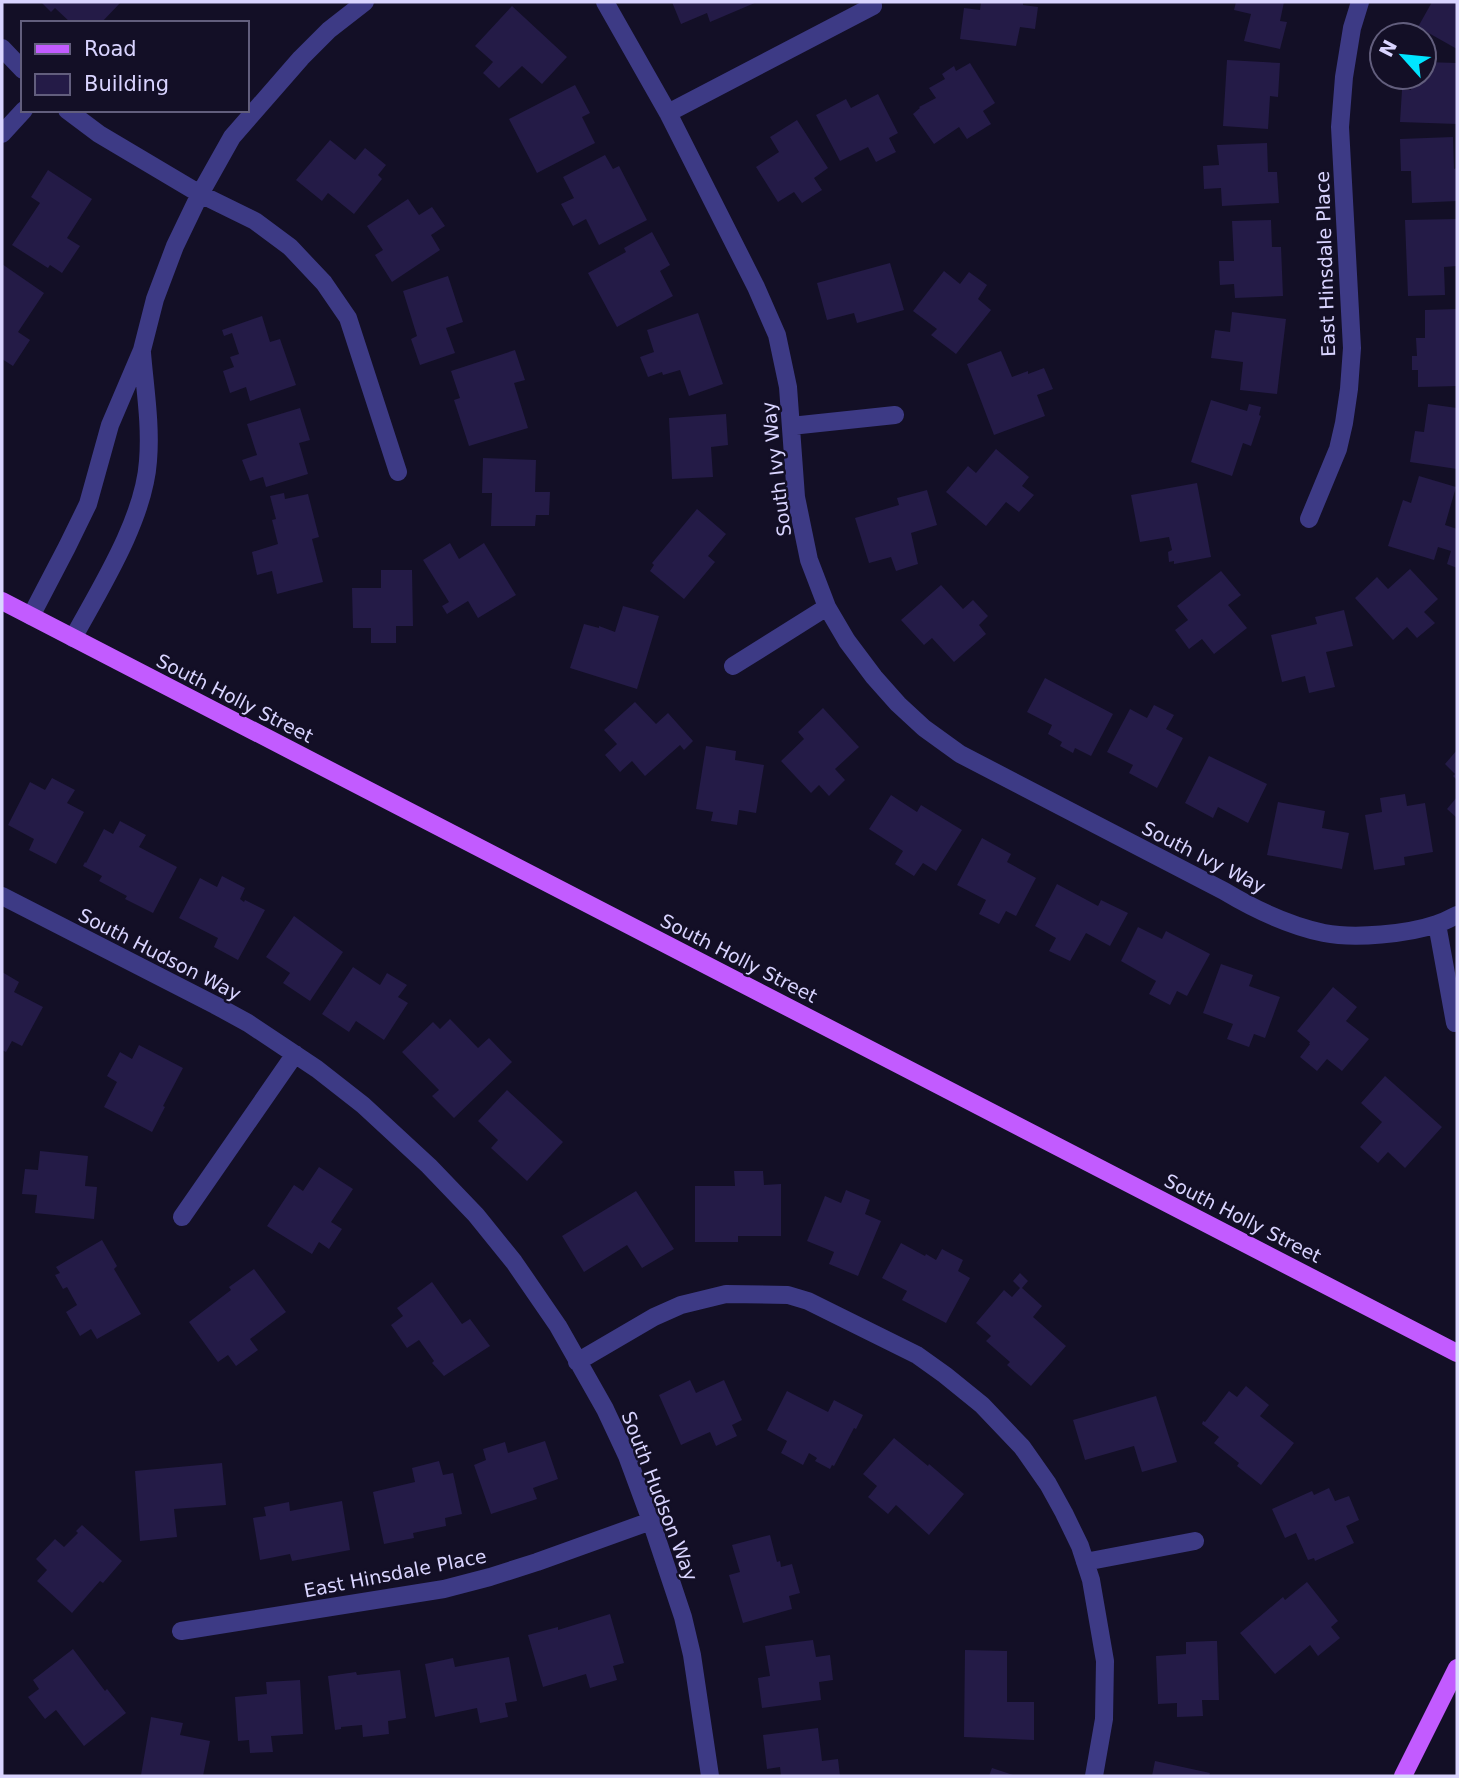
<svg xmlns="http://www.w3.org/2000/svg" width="1459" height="1778" font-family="'DejaVu Sans',sans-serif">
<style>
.building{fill:#241b47}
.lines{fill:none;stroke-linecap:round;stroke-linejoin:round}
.minor{stroke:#3d3a85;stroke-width:18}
.major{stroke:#c25bff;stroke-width:18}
.labels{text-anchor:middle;stroke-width:5;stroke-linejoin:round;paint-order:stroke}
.street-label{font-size:19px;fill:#d9d4ff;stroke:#130f26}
</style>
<rect width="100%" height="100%" fill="#130f26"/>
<path class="building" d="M41,2H121L101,23H71L55,8L51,12Z
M672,2H757L710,22L707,13L681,24Z
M981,2H1023V5L1038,7L1035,29L1020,27L1016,46L960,39L964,8L980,10Z
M1236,2H1284L1280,21L1287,22L1280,49L1244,41L1251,14L1234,10Z
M1432,2H1457V49L1418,27Z
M512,6L567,57L542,84L522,66L499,88L483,73L493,62L475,46Z
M1227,60L1280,63L1278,97L1270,96L1268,129L1223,126Z
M1424,62L1457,63V124L1400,122L1402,90H1411L1412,77H1424Z
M970,63L995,103L983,111L991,124L967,139L959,127L934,144L913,114L920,108L919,107L936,98L929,88L945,79L942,74L954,66L956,71Z
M575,85L590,113L582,117L595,143L537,173L509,119Z
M878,94L898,133L889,138L896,152L876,162L868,147L840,161L816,115L846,99L851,108Z
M797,120L828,168L814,178L822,190L802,203L794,192L778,202L756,167L779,152L770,137Z
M1453,137L1454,169L1457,168V201L1412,203L1411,171H1401L1400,139Z
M330,140L355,160L365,148L386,165L378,175L382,179L354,214L328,193L322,201L296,180Z
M1267,143L1268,172H1277L1279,203L1222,206L1221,188L1204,189L1203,166L1219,165L1217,145Z
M605,155L613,169L619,166L647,220L599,245L586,219L573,226L561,204L574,198L563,177Z
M48,170L92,199L67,238L80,246L62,273L50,265L48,268L12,245L40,203L31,197Z
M408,199L419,215L432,207L445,226L431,235L440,250L392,282L375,255L383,250L367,226Z
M1457,219V266L1444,267L1445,295L1408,296L1405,220Z
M1271,220L1272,247H1281L1283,296L1235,298L1234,284L1220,285L1219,261H1234L1232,221Z
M652,232L670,265L660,271L673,296L617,327L588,273L626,252L624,248Z
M890,263L904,310L857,323L854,313L827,320L817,283Z
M2,264L44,293L18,332L30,340L13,366L2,359Z
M944,271L960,284L969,272L987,285L978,299L991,310L956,354L931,335L937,329L913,311Z
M448,276L463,322L446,328L455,353L420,365L411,339L417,336L403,291Z
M1457,309V386L1418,387V370H1412V356H1417L1416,338H1425V310Z
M1232,312L1286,319L1277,394L1240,390L1243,362L1211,358L1215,330L1230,332Z
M698,313L723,384L689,396L680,370L663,375L662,372L648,377L640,357L654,352L647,330Z
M262,316L270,342L280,339L296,385L250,401L246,387L230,393L223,371L234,367L230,357L239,354L232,333L224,336L222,330Z
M515,350L525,380L514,383L528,428L469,446L454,400L460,398L451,371Z
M1001,351L1012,377L1028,371V374L1044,368L1053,389L1037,395L1045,416L994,435L967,364Z
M1211,400L1247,411L1249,404L1261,407L1259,415L1261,416L1251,446L1243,443L1232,476L1191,462Z
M1428,404L1457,408V469L1410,462L1415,431L1424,432Z
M300,408L310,440L299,443L308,474L266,487L263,477L250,481L242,460L257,455L247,424Z
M726,414L728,445L711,447L713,477L672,479L669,418Z
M996,449L1029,477L1022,486L1034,495L1019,512L1006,502L986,526L946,492L968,466L976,473Z
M483,458L536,460L535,492H550L549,515H536L535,526H491L492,493H482Z
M1419,476L1456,487L1445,525L1457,529V568L1447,564L1451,551L1438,547L1434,560L1388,546L1403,500L1411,503Z
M1197,483L1211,557L1174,564V561L1169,562L1168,552L1172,550L1169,537L1140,542L1131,495Z
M927,490L937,525L911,533L918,564L896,571L891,557L869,563L855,518L899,505L897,498Z
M284,493L285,499L308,494L319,537L312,539L323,582L277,594L272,571L257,575L252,552L278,544L272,520L276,519L270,496Z
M697,509L726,534L708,556L715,562L684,599L650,571L654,565L652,563Z
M450,543L459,559L484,543L516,595L478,618L468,601L447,614L442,606L449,602L423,560Z
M1410,569L1438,599L1424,612L1435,623L1417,638L1407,627L1393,640L1355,598L1377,577L1388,589Z
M381,570H412L413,626H396V643H371V628H353L352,588H381Z
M1221,571L1241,595L1228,605L1247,628L1214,654L1202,639L1189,649L1175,630L1188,620L1177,606Z
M941,585L963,609L973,600L988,616L979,625L986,634L954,662L932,638L924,645L901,620Z
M623,606L659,616L637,689L570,668L584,624L599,628V626L615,632Z
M1344,610L1353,646L1326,652L1335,687L1309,693L1305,676L1282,682L1271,635L1317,624L1315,617Z
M1045,678L1113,714L1091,756L1075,748L1073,753L1060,746L1062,742L1048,734L1052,725L1027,712Z
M635,702L656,724L668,713L693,741L684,750L680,745L645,776L632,761L620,772L605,755L617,744L604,730Z
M1154,705L1174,715L1166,729L1183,738L1157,788L1129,773L1133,765L1107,752L1130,709L1147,718Z
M823,708L859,747L835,769L845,780L829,796L819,785L811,793L781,761L804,739L798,732Z
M706,746L736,751L735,760L764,765L756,813L739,810L737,825L711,821L713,812L696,809Z
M1457,750V780L1453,776L1455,774L1445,764Z
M1209,756L1267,784L1248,823L1218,807L1213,818L1185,803Z
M52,778L75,790L67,803L84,812L56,864L29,850L34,839L8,825L30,782L45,790Z
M1405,794L1407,806L1425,803L1433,852L1404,857L1405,865L1374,870L1365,815L1382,812L1380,798Z
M891,795L917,812L921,805L962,830L936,871L923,863L914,876L895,864L903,851L869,829Z
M1457,797V818L1447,809Z
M1278,802L1325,811L1322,828L1349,833L1342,869L1267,855Z
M120,821L146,835L139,847L177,867L153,913L125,899L127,896L99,881L102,876L83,866L85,862L86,863L104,829L113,834Z
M982,838L1011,854L1007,862L1036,878L1016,916L1006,911L999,924L979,914L986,900L957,885Z
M222,876L245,888L240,899L244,902L245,900L265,910L238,960L214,947L218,938L179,918L200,878L217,887Z
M1057,884L1098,906L1101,900L1128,913L1110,946L1086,933L1070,961L1049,951L1056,938L1035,926Z
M294,916L343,952L310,1001L283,983L290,973L266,957Z
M1138,927L1162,939L1166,931L1210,954L1187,996L1177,991L1170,1005L1149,994L1156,981L1121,961Z
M1221,964L1253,975L1249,986L1280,997L1265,1038L1254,1034L1249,1047L1227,1039L1233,1024L1203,1013Z
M353,967L380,985L387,973L407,985L398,997L408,1003L384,1040L356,1021L349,1032L322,1014Z
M2,972L19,982L14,992L43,1007L22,1046L12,1041L6,1052L2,1050Z
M1333,987L1357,1007L1346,1021L1369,1039L1342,1071L1327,1059L1317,1071L1300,1057L1310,1044H1309L1310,1042L1297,1031Z
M450,1019L478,1048L489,1038L512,1062L454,1118L432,1096L439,1090L402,1052L433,1022L440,1029Z
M139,1045L183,1068L163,1106L165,1107L152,1132L104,1107L117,1082L107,1076L120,1052L132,1059Z
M1385,1076L1442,1127L1405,1168L1388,1152L1378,1163L1360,1147L1382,1122L1361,1103Z
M507,1090L563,1142L527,1181L491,1148L498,1140L478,1121Z
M40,1151L88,1156L85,1186L97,1187L94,1219L35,1213L37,1195L22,1194L25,1169L38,1170Z
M319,1167L353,1189L331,1222L342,1229L329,1249L319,1242L312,1254L267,1226L294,1185L303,1191Z
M734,1171H763L764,1185L781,1184V1236H738V1242H695V1186H735Z
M846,1190L870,1200L865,1214L881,1221L858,1276L829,1264L834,1252L807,1241L825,1196L841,1203Z
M636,1191L674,1249L642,1268L627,1245L584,1272L562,1236Z
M102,1240L117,1266L114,1269L141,1314L97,1339L91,1329L80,1336L66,1312L77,1305L67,1287L63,1289L55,1275L60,1273L56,1267Z
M901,1243L925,1256L926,1254L936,1260L942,1249L963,1260L958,1271L970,1278L946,1323L902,1300L907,1291L882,1278Z
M254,1269L286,1312L250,1339L258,1350L236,1366L228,1355L218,1362L189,1322L231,1290L229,1287Z
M1020,1273L1028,1281L1022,1288L1042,1306L1033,1317L1066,1346L1031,1386L1007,1365L1010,1362L986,1341L991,1336L976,1323L1004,1290L1012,1297L1020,1288L1013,1281Z
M432,1282L462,1324L470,1319L490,1346L444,1376L432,1363L434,1361L419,1340L407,1348L391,1325L403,1316L397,1308Z
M690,1380L696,1393L724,1380L742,1420L732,1425L737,1436L716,1446L710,1432L681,1445L659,1395Z
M1246,1386L1269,1405L1260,1416L1294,1443L1261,1485L1237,1466L1239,1463L1214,1443L1219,1437L1202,1424L1203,1421L1205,1422L1229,1391L1237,1397Z
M787,1391L828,1412L834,1400L863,1415L856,1429L854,1428L834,1466L832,1465L830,1469L815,1461L817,1458L809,1453L803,1465L781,1453L787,1441L767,1430Z
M1156,1396L1177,1462L1142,1472L1134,1446L1085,1460L1073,1420Z
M894,1438L928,1466L929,1464L964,1494L929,1535L896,1505L888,1514L868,1497L877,1486L863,1474Z
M545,1441L558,1479L533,1488L537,1499L491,1514L474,1465L486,1460L483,1449L505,1442L508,1453Z
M439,1461L443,1475L453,1473L462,1514L445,1518L446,1526L413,1533L414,1538L384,1544L373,1492L415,1482L412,1468Z
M222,1463L226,1505L174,1509L177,1537L140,1541L135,1471Z
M1329,1488L1335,1501L1349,1496L1359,1520L1346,1526L1354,1543L1315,1561L1314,1558L1308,1560L1296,1533L1285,1538L1272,1509L1312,1491L1314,1495Z
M342,1501L350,1550L292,1561L290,1554L260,1560L253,1518L266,1516L264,1507L289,1502L290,1511Z
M82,1525L122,1561L103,1583L100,1581L72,1613L37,1581L47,1570L36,1559L55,1539L64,1547L78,1533L76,1531Z
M770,1535L777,1562L780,1561L781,1567L792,1564L800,1593L789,1596L792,1609L743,1623L729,1575L740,1572L732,1545Z
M1307,1582L1338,1621L1331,1627L1340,1638L1318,1656L1310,1645L1275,1674L1240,1633L1283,1597L1285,1600Z
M610,1614L624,1663L613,1666L617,1680L590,1688L586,1674L543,1687L528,1635L558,1627V1630Z
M813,1640L816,1657L830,1655L833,1680L819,1682L821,1700L762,1708L758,1678L770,1676L765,1646Z
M1211,1641H1217L1219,1700H1202L1203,1716L1177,1717V1703L1158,1704L1156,1656L1186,1654V1642Z
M73,1649L105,1691L107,1689L126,1713L84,1746L56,1710L45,1719L28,1697L39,1689L33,1680Z
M965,1650L1007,1651V1702H1034V1740L964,1737Z
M509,1657L517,1701L505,1703L508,1717L480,1723L477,1708L435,1717L425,1664L453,1658L455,1667Z
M400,1670L406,1718L388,1721L389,1734L363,1737L362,1725L341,1727V1729L335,1730L328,1676L356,1672L357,1675Z
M300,1680L303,1734L271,1736L273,1752L250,1753L249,1740L238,1741L235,1697L267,1694L266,1682Z
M151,1717L183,1723L180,1735L210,1741L203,1776L141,1775Z
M818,1728L822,1761L838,1759L840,1776H781L780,1767L767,1769L763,1735Z
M1155,1761L1210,1773L1209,1776H1152Z
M992,1768L1016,1776H989Z"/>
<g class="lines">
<path class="minor" d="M605,2L668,113L756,287L777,335L788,387L796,497L809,560L827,607L847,641L874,677L898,704L924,728L960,754L1224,891C1254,909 1291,926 1324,933C1355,939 1408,934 1437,924C1444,922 1451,918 1457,915
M2,48L23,70
M67,110L99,134L200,194L255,221L290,247L324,283L348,318L398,472
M668,113L873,6
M2,134L24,110
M791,426L895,415
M1309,519L1338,449L1344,423L1349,389L1352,348L1340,127L1344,77L1352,28L1360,2
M31,616L67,547L88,504L110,425L142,350L155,299L175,246L200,194L232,137L301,58L329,30L365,2
M73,638C101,587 144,519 148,461C151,425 145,389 142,353
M733,666L827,607
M2,896L215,1005L248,1023L317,1069L363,1105L429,1166L476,1215L514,1262L558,1326L605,1409L627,1456L651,1521L683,1617L692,1655L710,1776
M1437,924L1455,1023
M182,1217L295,1054
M577,1362L654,1317L681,1305L726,1294L788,1295L808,1301L917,1355L945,1375L982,1405L1022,1447L1048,1484L1064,1513L1080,1546L1091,1580L1105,1661L1104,1719L1094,1776
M1085,1562L1195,1541
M181,1631L444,1589L490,1577L537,1562L651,1521"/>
<path class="major" d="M2,601L1457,1353
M1403,1776L1457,1668"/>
</g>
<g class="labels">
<g class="street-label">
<text transform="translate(1325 264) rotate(-92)" y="7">East Hinsdale Place</text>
<text transform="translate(776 469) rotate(-97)" y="7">South Ivy Way</text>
<text transform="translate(235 698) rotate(27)" y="7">South Holly Street</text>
<text transform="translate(1204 857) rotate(27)" y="7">South Ivy Way</text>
<text transform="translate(160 954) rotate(27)" y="7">South Hudson Way</text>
<text transform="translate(739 958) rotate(27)" y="7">South Holly Street</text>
<text transform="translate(1243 1218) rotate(27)" y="7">South Holly Street</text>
<text transform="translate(660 1496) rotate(69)" y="7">South Hudson Way</text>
<text transform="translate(395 1573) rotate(-11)" y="7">East Hinsdale Place</text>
</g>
</g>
<rect width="1459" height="1778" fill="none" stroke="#d9d4ff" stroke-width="7"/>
<rect x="21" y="21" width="228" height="91" fill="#130f26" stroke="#625e7d" stroke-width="2"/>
<rect x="35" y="44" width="35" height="10" fill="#c25bff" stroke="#625e7d" stroke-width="2"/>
<text x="84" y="56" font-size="21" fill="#d9d4ff">Road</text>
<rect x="35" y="74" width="35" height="21" fill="#241b47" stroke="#625e7d" stroke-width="2"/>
<text x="84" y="91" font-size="21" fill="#d9d4ff">Building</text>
<g transform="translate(1403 56) rotate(297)"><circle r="33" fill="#130f26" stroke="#625e7d" stroke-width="2"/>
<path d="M0-5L12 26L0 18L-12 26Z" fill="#00e5ff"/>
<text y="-10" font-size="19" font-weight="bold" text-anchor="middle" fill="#d9d4ff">N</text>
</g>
</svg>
